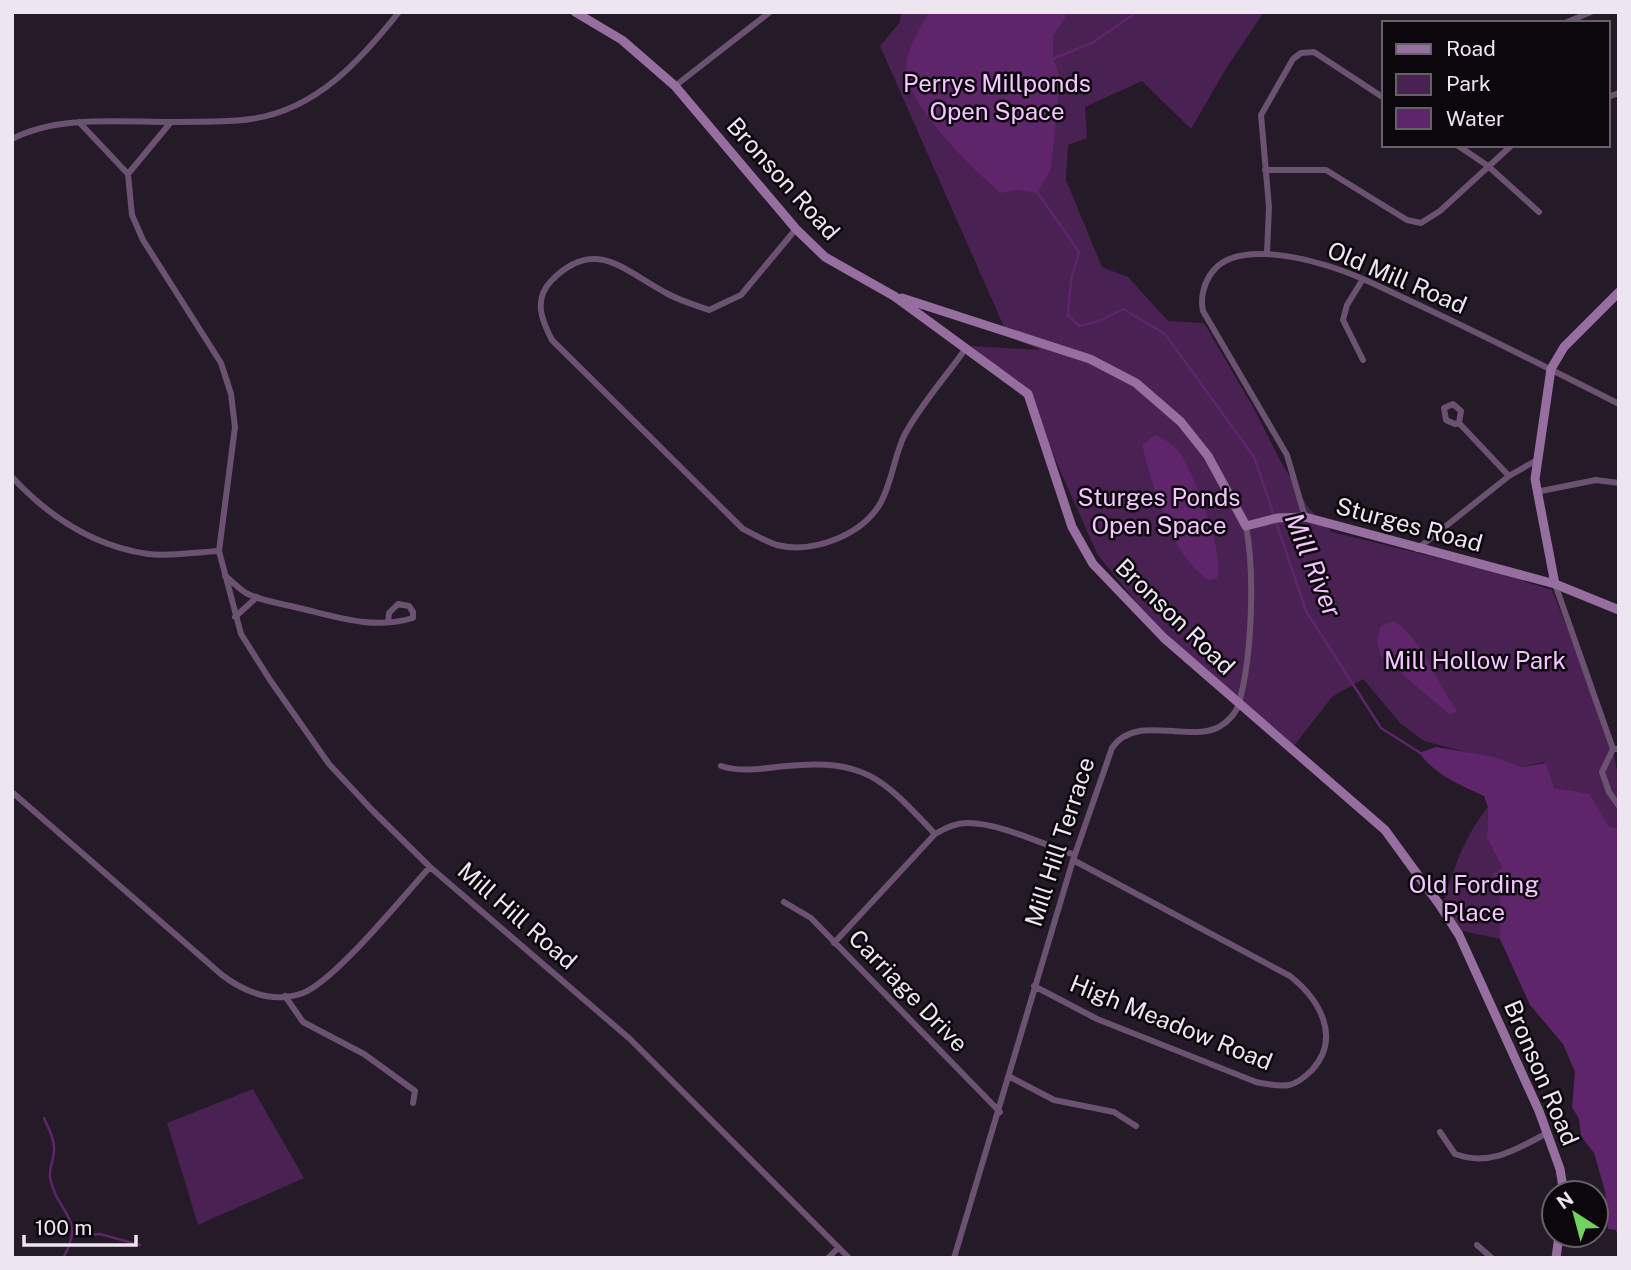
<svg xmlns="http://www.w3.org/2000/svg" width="1631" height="1270" font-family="'Public Sans',sans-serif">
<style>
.green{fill:#492152}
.water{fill:#5e256a}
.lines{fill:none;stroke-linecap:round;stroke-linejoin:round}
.stream{stroke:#5e256a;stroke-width:2.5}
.street{stroke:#6b5270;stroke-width:6}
.secondary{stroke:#966e9f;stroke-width:9}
.labels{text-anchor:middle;stroke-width:5;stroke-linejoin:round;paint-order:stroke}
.park-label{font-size:24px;fill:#f4c5ff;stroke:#0c070d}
.street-label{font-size:24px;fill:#ede5ef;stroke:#0c070d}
.water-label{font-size:26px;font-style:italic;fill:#f2c2fc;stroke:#0c070d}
</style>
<rect width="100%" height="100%" fill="#251a28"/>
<path class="green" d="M901,12H1264L1227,67L1191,129L1142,81L1085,107L1087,138L1068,145L1066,180L1102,267L1128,277L1168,321L1204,323L1253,407L1281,462L1308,507L1332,532L1492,571L1552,590L1611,739L1619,782V830L1606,826L1554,788L1544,762L1521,767L1424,741L1401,724L1363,679L1332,697L1293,747L1169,637L1137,603L1097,554L1027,395L971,346L1041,350L1008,336L880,46L900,22Z
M1488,807L1487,838L1502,868L1492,874L1500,897V939L1462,931L1444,901C1454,867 1465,835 1488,807Z
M253,1089L304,1178L198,1225L167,1123Z"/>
<path class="water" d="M929,12H1065V18L1053,36V58L1060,78L1051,169L1037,193L1016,190L1001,193C974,171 914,111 907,77C902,55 919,30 929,12Z
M1155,435C1165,439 1175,445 1181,454C1194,474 1226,557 1217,578L1209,580C1169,554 1154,489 1142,445Z
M1394,621C1426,643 1435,681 1457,711L1450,715L1380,655L1377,640L1381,626Z
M1436,747L1494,757L1522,767L1546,763L1554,788L1590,794L1608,826L1619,829V1241L1616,1230L1608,1229L1605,1191L1594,1153L1581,1136L1579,1119L1572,1107L1575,1072L1563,1044L1530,1005L1500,939V897L1492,874L1502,868L1487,838L1488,807L1484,796C1458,784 1437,776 1419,753Z"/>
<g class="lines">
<path class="stream" d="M1052,59L1092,43L1137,12
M1037,192L1079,252L1071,280L1068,315L1079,326L1099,321L1123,309L1165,334L1254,457L1274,516
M1276,522L1306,611L1381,728L1422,754
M44,1118C48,1128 55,1139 54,1150C54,1159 49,1168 50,1177C56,1213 87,1217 63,1258
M73,1235L100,1234L140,1245"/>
<path class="street" d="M399,12C360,61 316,110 251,119C225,123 197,121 171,122L128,174L132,215L143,240L221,363L231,394L235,427L219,551L241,634L270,680L329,764L372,810L430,867L630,1039L849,1258
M1565,23L1591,12
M675,86L770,12
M1608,97L1619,93
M79,122L128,174
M12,139C58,115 120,122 171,122
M1457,145L1488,166L1539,212
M1265,170H1326L1407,220L1421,223L1440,211L1512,145
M796,229L741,295L709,310C695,305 681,301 668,294C625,272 596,235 551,281C533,300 542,321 552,340L743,529C754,534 766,542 777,545C813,554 863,535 881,502C892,482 894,457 904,436C920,405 946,377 966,348
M1267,253L1269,207L1261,115L1293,59L1301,53L1314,52L1384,98
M1363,279L1347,305L1343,320L1363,360
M1459,423L1455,424L1446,420L1444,408L1453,404L1461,411L1459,423L1509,476
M12,477C49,517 93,546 148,554C170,557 196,552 219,551
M1536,492L1596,480L1619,483
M1305,517L1287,455L1203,311C1200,298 1204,282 1213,271C1235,243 1295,256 1325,265C1359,275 1390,292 1423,307C1489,338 1554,371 1619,404
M1417,549L1509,476L1535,461
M225,576C232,581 239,589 246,593C263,602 281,603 299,608C337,617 373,630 413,618V612L409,606L398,604L389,613L388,622
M1555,584L1613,749H1619
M235,617L257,597
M1613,749L1602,772L1609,792L1619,806
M721,766C742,773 764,768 786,766C865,758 883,779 935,834
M12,792L222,975C246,993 273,1004 303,993C336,980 403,896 430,867
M784,902L811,918L1000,1112
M834,943L935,834C945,828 955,823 966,823C998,822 1044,845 1075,855
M1034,986L1097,1019L1256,1082C1267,1084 1279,1087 1289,1085C1298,1083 1306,1076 1312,1070C1342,1037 1319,999 1290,976L1073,860
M285,996L303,1022L364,1054L415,1091L413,1103
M1010,1077L1054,1100L1114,1112L1136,1126
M1440,1132L1455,1154C1490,1167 1517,1149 1547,1133
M1477,1245L1492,1258
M828,1258L838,1248
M954,1258L1073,860L1112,748C1135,713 1188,743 1219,727C1228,722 1237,712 1239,703C1252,657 1255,573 1246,526"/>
<path class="secondary" d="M575,12L622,40L675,86L796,229L825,257L894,296L1028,394L1072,527L1093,564L1164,638L1385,830L1439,904L1459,935L1539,1111L1560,1169L1564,1193
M902,298L1090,359L1136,383L1181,422L1208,456L1246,526L1277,518L1305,517L1555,584L1619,610
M1555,584L1535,479L1551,369L1564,347L1619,292
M1556,1258L1559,1235"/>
</g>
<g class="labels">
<g class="park-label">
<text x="997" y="92">Perrys Millponds<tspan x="997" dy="28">Open Space</tspan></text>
<text x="1159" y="506">Sturges Ponds<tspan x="1159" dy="28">Open Space</tspan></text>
<text x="1475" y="669">Mill Hollow Park</text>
<text x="1474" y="893">Old Fording<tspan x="1474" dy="28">Place</tspan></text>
</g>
<g class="street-label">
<text transform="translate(783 179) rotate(48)" y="8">Bronson Road</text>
<text transform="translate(1397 278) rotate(23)" y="8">Old Mill Road</text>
<text transform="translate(1409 525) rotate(15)" y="8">Sturges Road</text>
<text transform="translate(1175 617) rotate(44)" y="8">Bronson Road</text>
<text transform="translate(1060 842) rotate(-72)" y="8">Mill Hill Terrace</text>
<text transform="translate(517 916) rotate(41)" y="8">Mill Hill Road</text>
<text transform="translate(908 991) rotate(46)" y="8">Carriage Drive</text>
<text transform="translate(1171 1023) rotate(22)" y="8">High Meadow Road</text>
<text transform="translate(1541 1073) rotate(67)" y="8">Bronson Road</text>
</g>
<g class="water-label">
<text transform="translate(1313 565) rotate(68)" y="9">Mill River</text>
</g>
</g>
<rect width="1631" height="1270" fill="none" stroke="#ede5ef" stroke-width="28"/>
<rect x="1382" y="21" width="228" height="126" fill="#0c070d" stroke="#666067" stroke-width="2"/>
<rect x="1396" y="44" width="35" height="10" fill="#966e9f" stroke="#666067" stroke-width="2"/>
<text x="1446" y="56" font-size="21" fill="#ede5ef">Road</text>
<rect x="1396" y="74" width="35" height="21" fill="#492152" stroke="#666067" stroke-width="2"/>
<text x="1446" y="91" font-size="21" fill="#ede5ef">Park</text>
<rect x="1396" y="108" width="35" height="21" fill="#5e256a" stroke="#666067" stroke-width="2"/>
<text x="1446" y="126" font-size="21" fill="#ede5ef">Water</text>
<g transform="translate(1575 1214) rotate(324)"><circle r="33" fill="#0c070d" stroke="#666067" stroke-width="2"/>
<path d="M0-5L12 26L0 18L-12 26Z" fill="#72d25e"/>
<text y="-10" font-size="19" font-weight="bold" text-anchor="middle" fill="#ede5ef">N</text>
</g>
<path d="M24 1235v10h112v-10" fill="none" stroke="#ede5ef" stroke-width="3.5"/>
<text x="35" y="1235" font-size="21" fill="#ede5ef" stroke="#0c070d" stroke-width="5" paint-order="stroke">100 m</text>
</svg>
